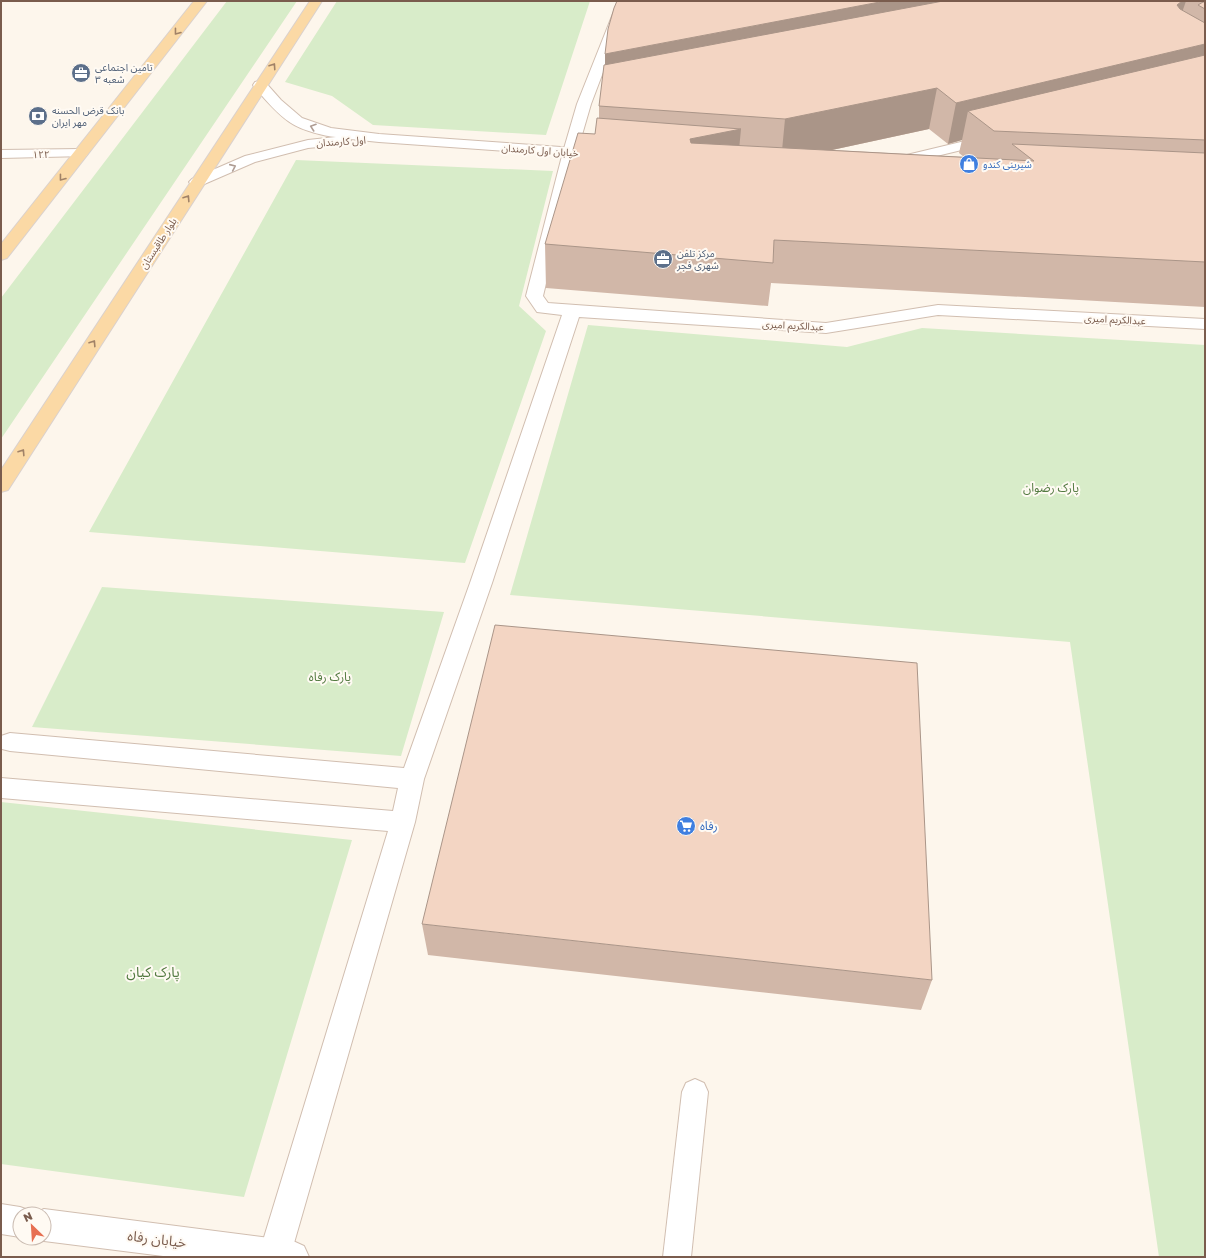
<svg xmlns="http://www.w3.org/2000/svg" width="1206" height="1258" font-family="'Golos Text','Noto Sans Arabic',sans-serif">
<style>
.green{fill:#d8ecc9}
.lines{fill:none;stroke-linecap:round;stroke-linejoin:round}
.service-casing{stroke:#d1beb0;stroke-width:2}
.minor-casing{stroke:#d1beb0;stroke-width:2}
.tertiary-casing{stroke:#d1beb0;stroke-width:2}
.primary-casing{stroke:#dad1cd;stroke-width:2}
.service{fill:#fff;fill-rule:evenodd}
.minor{fill:#fff;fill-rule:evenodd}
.tertiary{fill:#fff;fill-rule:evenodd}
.primary{fill:#fbd9a5;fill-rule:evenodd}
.wall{fill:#d1b7a8;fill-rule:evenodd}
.shaded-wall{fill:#aa9588}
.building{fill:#f3d5c3;stroke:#aa9588}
.oneway{stroke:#a18267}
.oneway2{stroke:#af9d94}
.labels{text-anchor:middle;stroke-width:4;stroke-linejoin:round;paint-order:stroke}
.far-service-label{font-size:10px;fill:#4e5e75;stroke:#fffaf3;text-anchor:start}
.far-street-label{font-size:10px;fill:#7a5c4d;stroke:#fffaf3}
.far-shop-label{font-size:10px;fill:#366cbe;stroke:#fffaf3;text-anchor:start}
.park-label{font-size:12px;fill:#537a41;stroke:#fffaf3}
.shop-label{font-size:12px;fill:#366cbe;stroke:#fffaf3;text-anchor:start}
.near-park-label{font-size:14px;fill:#537a41;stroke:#fffaf3}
.near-street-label{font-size:14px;fill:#7a5c4d;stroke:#fffaf3}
</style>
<rect width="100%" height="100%" fill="#fdf6ec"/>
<path class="green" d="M227,1H297L1,439V298Z
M337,1H590L546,135L373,125L332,96L285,82Z
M296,160L553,171L519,306L546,331L465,563L89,532Z
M588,325L847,347L922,328L1205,345V1257H1159L1070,642L510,595Z
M102,587L444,612L401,756L32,727Z
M1,802L352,840L244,1197L1,1164Z"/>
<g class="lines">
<g class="service-casing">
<path id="service" d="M695,1079L704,1083L708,1092L691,1257H663L682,1092L686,1083Z"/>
</g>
<g class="minor-casing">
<path id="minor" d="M618,1H630L591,104L577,152L543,296L548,303L826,323L938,305L1205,319V329L938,315L826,333L579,317L492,583L424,779L415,822L290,1257H258L388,831L1,798V778L393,811L398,788L10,751L2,749L1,736L10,733L404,768L470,583L562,315L537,312L526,296L563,152L577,104Z
M990,135L995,136L997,139L995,142L895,166L890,165L888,162L890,159Z
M81,149L86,150L88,153L86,156L1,158V150Z"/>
</g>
<g class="tertiary-casing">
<path id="tertiary" d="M260,81L265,82L281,100L302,118L331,128L379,134L603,150L608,151L610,154L608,157L603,158L379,142L350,139L351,141L349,144L308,148L255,162L202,185L197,187L192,185L189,182L192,179L245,156L308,140L336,137C324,136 301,130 291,123C277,114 266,100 255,88L253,85L255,82Z
M1,1204L20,1207L31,1211L32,1214H20V1237L1,1234Z
M44,1209L293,1241L304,1246L309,1257H171L44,1241L38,1238H44V1214H33Z"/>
</g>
<g class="primary-casing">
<path id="primary" d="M194,1H207L7,258L1,260V244Z
M310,1H322L8,490L1,492V470Z"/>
</g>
<use href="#service" class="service"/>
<use href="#minor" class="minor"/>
<use href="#tertiary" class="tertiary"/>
<use href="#primary" class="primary"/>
</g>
<path class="wall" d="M617,1H1205V307L771,283L768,306L546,288L545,244L595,134L599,118V106L605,65ZM929,129L948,144L962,140L959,153L964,157L832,150Z
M422,924L932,980L921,1010L428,955Z"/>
<path class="shaded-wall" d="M885,1H1078L605,94V54Z
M1182,1H1186L1174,36L1177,5Z
M1205,44V80L968,111L962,140L948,144L956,103Z
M937,88L929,129L781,161L785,119Z
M741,129L737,171L688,181L690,139Z"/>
<path class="building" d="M617,1H885L605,54L608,29L614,8Z
M943,1H1182L1177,5L1180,9L1205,23V44L956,103L937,88L785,119L599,106L604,65Z
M1203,2H1205V9L1198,5Z
M1205,55V140L994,131L968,111Z
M597,118L741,129L690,139L691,143L1034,161L1012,144L1205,153V262L774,240L773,263L545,244L578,133L595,134Z
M495,625L917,663L932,980L422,924Z"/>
<defs><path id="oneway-chevron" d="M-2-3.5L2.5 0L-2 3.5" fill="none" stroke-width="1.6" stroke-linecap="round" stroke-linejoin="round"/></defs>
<g class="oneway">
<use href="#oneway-chevron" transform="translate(177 32) rotate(128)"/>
<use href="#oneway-chevron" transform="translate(273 66) rotate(-56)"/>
<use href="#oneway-chevron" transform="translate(62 178) rotate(128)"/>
<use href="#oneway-chevron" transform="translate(187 198) rotate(-57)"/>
<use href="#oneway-chevron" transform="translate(93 343) rotate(-57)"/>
<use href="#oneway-chevron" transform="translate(22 452) rotate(-57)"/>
</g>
<g class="oneway2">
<use href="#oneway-chevron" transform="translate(313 127) rotate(-161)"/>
<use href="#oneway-chevron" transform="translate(233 167) rotate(-24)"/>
</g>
<defs>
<g id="office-disc" transform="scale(1)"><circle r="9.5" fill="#5c6f8a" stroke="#fffaf3"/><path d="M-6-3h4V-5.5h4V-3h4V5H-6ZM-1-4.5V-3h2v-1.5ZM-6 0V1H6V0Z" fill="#fff"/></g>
<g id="bank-disc" transform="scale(1)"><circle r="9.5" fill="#5c6f8a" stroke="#fffaf3"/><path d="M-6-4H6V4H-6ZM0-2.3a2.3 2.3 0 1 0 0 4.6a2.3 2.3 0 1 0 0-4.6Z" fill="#fff"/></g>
<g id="shop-disc" transform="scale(1)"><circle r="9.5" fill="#3f7fe0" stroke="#fffaf3"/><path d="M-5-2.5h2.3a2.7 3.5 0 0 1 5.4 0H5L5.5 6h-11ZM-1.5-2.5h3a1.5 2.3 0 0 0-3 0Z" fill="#fff"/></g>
<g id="supermarket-disc" transform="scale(1)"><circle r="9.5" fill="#3f7fe0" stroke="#fffaf3"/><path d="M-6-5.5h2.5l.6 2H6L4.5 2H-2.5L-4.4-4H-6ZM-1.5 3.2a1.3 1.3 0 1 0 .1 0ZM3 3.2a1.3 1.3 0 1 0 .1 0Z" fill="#fff"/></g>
</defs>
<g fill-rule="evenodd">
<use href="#office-disc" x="81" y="73"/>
<use href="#bank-disc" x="38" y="116"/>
<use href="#shop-disc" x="969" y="164"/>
<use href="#office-disc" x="663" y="259"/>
<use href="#supermarket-disc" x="686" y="826"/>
</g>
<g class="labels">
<g class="far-service-label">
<text x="95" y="71">تامین اجتماعی<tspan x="95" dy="12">شعبه ۳</tspan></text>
<text x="52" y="114">بانک قرض الحسنه<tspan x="52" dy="12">مهر ایران</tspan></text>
<text x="677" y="257">مرکز تلفن<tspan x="677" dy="12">شهری فجر</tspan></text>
</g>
<g class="far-street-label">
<text transform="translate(341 141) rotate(-4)" y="4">اول کارمندان</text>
<text transform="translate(540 150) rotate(4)" y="4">خیابان اول کارمندان</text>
<text transform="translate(41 154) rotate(-1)" y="4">۱۲۲</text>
<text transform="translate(158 243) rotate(-57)" y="4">بلوار طاقبستان</text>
<text transform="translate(1115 319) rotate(3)" y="4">عبدالکریم امیری</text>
<text transform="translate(793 325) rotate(3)" y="4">عبدالکریم امیری</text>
</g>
<g class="far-shop-label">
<text x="983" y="168">شیرینی کندو</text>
</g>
<g class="park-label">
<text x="1051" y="492">پارک رضوان</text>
<text x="330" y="681">پارک رفاه</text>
</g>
<g class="shop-label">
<text x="700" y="830">رفاه</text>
</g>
<g class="near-park-label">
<text x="153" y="977">پارک کیان</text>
</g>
<g class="near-street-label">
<text transform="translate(157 1239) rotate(7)" y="5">خیابان رفاه</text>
</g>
</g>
<rect width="1206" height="1258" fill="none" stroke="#7a5c4d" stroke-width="4"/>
<g transform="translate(32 1226) rotate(335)"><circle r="19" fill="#fffaf3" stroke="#cabbb1"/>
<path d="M0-3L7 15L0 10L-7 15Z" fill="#e76f51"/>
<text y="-6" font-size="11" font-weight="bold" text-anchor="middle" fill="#7a5c4d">N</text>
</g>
</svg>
